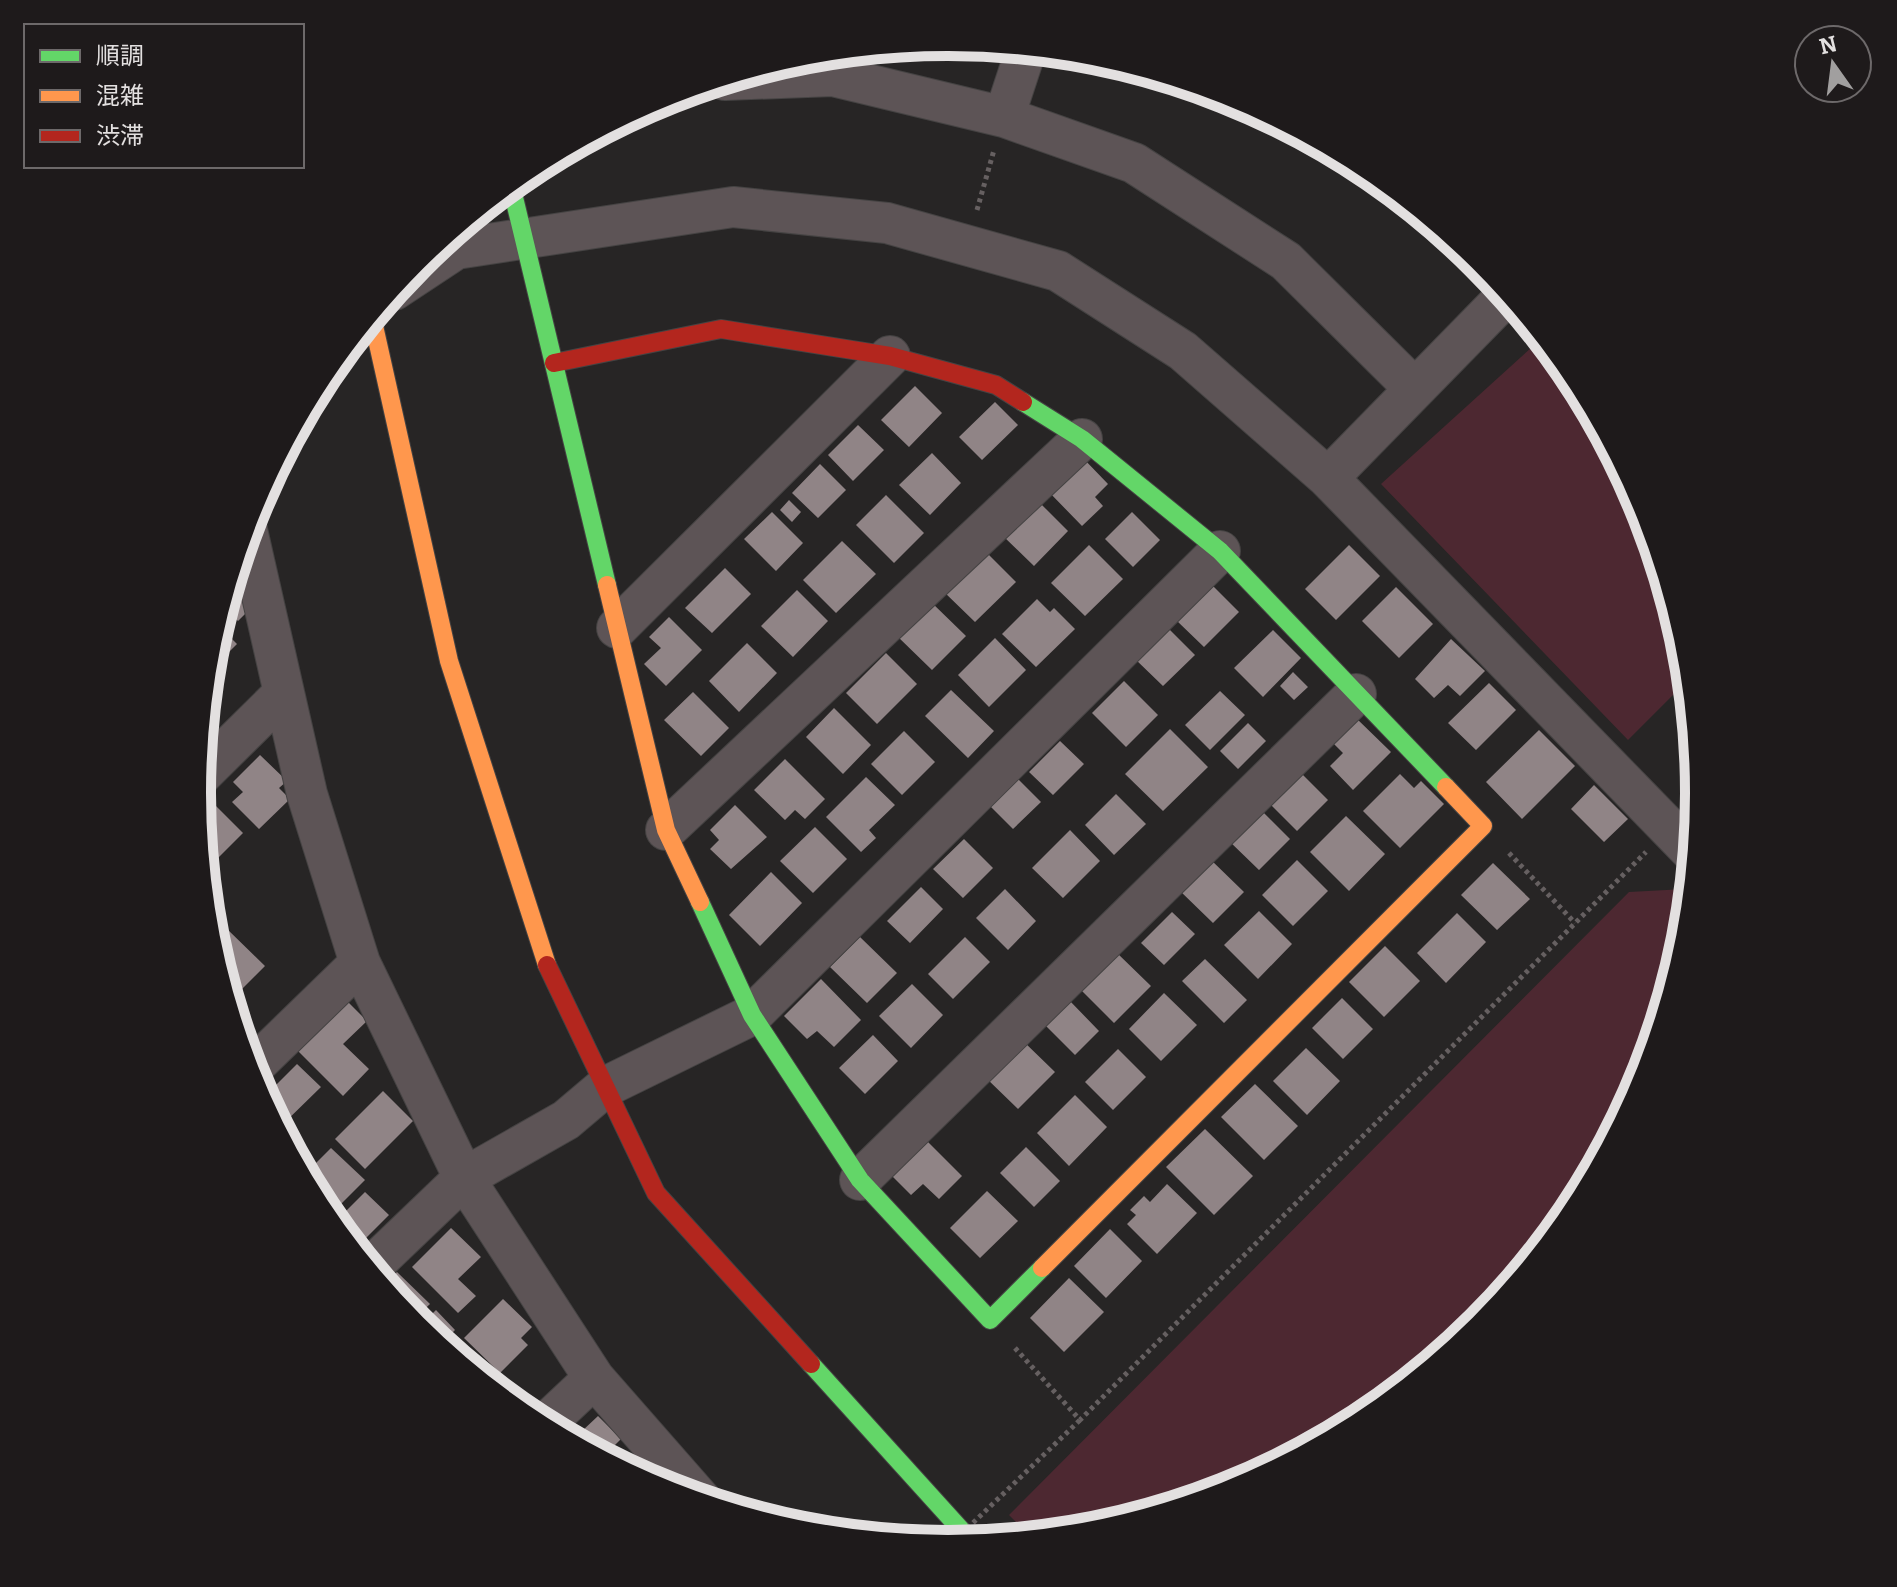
<svg xmlns="http://www.w3.org/2000/svg" width="1897" height="1587" font-family="Bitter,'Noto Sans JP',serif">
<style>
.green{fill:#4d2831}
.building{fill:#908486}
.lines{fill:none;stroke-linecap:round;stroke-linejoin:round}
.street-casing{stroke:#454343;stroke-width:42}
.fast-casing{stroke:#454343;stroke-width:20}
.slow-casing{stroke:#454343;stroke-width:20}
.jam-casing{stroke:#454343;stroke-width:20}
.path{stroke:#666061;stroke-width:5;stroke-dasharray:4 4;stroke-linecap:butt}
.street{stroke:#5d5456;stroke-width:40}
.fast{stroke:#63d668;stroke-width:18}
.slow{stroke:#ff974d;stroke-width:18}
.jam{stroke:#b3261e;stroke-width:18}
.path-bridge{stroke:#666061;stroke-width:5;stroke-dasharray:4 4;stroke-linecap:butt}
.rim{fill:none;stroke:#e3e0e0;stroke-width:10}
</style>
<rect width="100%" height="100%" fill="#272525"/>
<path class="green" d="M1542,338C1613,424 1678,568 1689,679L1628,740L1381,484Z
M1685,889L1690,894L1685,941L1643,1082L1573,1211L1480,1325L1366,1419L1236,1488L1095,1531L1031,1537L1009,1515L1629,892Z"/>
<path class="building" d="M915,386L942,413L909,447L881,420Z
M995,402L1018,425L982,460L959,437Z
M858,425L884,450L853,481L828,455Z
M932,453L961,483L930,515L899,485Z
M1081,456L1108,484L1095,497L1103,506L1082,526L1047,490Z
M820,464L846,490L818,518L792,493Z
M886,495L924,533L894,563L856,525Z
M789,500L801,512L792,522L780,510Z
M1038,501L1068,531L1034,566L1003,536Z
M772,512L803,543L776,571L744,539Z
M1132,512L1160,540L1133,567L1105,539Z
M842,541L876,574L836,613L803,580Z
M1089,545L1123,579L1085,616L1051,583Z
M1349,545L1380,576L1336,620L1305,589Z
M984,550L1016,582L975,622L943,591Z
M725,568L751,594L712,633L685,608Z
M230,585L252,607L238,621L224,607Z
M1212,585L1239,612L1204,647L1177,621Z
M1396,587L1433,624L1399,658L1362,621Z
M797,590L828,621L793,657L761,626Z
M1037,599L1050,612L1054,608L1075,629L1036,667L1002,634Z
M930,601L966,636L932,670L896,635Z
M669,617L702,650L666,686L644,664L661,648L649,637Z
M218,625L237,644L209,672L212,646Z
M1166,626L1195,655L1163,686L1134,658Z
M1273,630L1301,658L1263,697L1234,668Z
M995,638L1026,670L989,707L958,675Z
M1451,639L1485,671L1460,696L1448,685L1434,698L1415,679Z
M747,643L777,673L739,712L709,681Z
M886,653L917,684L877,724L846,693Z
M1293,672L1308,687L1294,700L1280,686Z
M1124,681L1158,715L1126,747L1092,713Z
M1489,683L1516,710L1476,750L1448,723Z
M951,690L994,731L968,758L925,716Z
M1220,691L1245,715L1210,750L1185,725Z
M693,692L729,728L701,756L664,720Z
M834,708L871,745L843,774L806,737Z
M1355,717L1391,752L1353,790L1330,766L1343,753L1331,741Z
M1248,723L1266,741L1238,769L1220,751Z
M1170,729L1208,767L1163,811L1125,774Z
M1539,730L1575,766L1522,819L1486,782Z
M904,731L935,762L902,795L871,764Z
M1060,741L1084,764L1053,795L1029,772Z
M260,755L287,781L279,788L290,799L259,829L232,802L243,792L233,782Z
M785,759L825,799L805,819L795,810L785,820L754,790Z
M1299,771L1328,800L1297,831L1268,802Z
M1400,774L1414,788L1421,781L1444,804L1400,848L1363,811Z
M866,777L895,805L869,830L876,838L861,852L826,817Z
M1016,777L1041,802L1013,829L988,804Z
M1594,785L1628,819L1604,842L1571,809Z
M1116,794L1146,824L1114,855L1085,825Z
M212,802L243,833L205,871L199,815Z
M735,805L767,837L731,869L710,849L719,840L710,830Z
M1259,808L1290,839L1259,870L1228,840Z
M1346,816L1385,854L1349,891L1310,852Z
M815,827L847,859L813,893L780,861Z
M1070,830L1100,861L1063,898L1032,868Z
M964,839L993,868L963,898L933,869Z
M1209,858L1244,892L1213,923L1178,889Z
M1297,860L1328,891L1293,926L1262,895Z
M1493,863L1530,899L1497,930L1461,895Z
M771,872L802,903L760,946L729,915Z
M921,887L943,909L910,943L887,921Z
M1005,889L1036,921L1008,950L976,918Z
M1259,911L1292,944L1258,979L1224,945Z
M1172,912L1195,934L1164,965L1141,943Z
M1457,913L1486,942L1446,983L1417,953Z
M225,927L265,966L230,1001L212,940Z
M860,937L897,973L867,1003L830,967Z
M965,937L990,962L953,999L928,974Z
M1385,946L1420,981L1384,1017L1349,982Z
M1116,952L1151,986L1114,1023L1079,988Z
M1205,959L1247,1000L1224,1023L1182,981Z
M821,979L861,1020L834,1047L817,1031L807,1039L784,1016Z
M912,984L943,1015L911,1048L879,1016Z
M1164,993L1197,1025L1161,1061L1129,1029Z
M342,996L367,1021L343,1044L369,1069L343,1096L292,1045Z
M1342,998L1373,1029L1343,1059L1312,1028Z
M1069,1000L1099,1031L1075,1055L1044,1024Z
M873,1035L898,1061L865,1094L839,1068Z
M1021,1039L1055,1072L1018,1109L984,1076Z
M1306,1048L1340,1081L1307,1115L1273,1081Z
M1118,1049L1146,1077L1113,1110L1085,1082Z
M297,1064L321,1087L279,1128L263,1098Z
M1255,1084L1298,1126L1264,1160L1221,1117Z
M383,1091L413,1121L365,1169L335,1139Z
M1075,1095L1107,1127L1069,1166L1037,1133Z
M1205,1129L1253,1176L1214,1215L1166,1167Z
M924,1138L962,1176L939,1199L923,1184L911,1195L889,1173Z
M1026,1147L1060,1181L1034,1207L1000,1173Z
M331,1148L365,1180L328,1217L304,1175Z
M1167,1184L1197,1213L1157,1254L1127,1224L1136,1215L1130,1210L1144,1196L1150,1202Z
M987,1191L1018,1221L980,1258L950,1228Z
M365,1192L389,1215L365,1239L341,1216Z
M451,1228L481,1257L458,1279L476,1296L458,1313L412,1267Z
M1110,1229L1142,1261L1106,1298L1074,1266Z
M397,1272L430,1304L413,1320L384,1284Z
M1069,1278L1104,1312L1064,1352L1030,1318Z
M503,1299L532,1327L521,1338L528,1345L500,1373L464,1338Z
M436,1310L455,1330L441,1344L419,1327Z
M468,1359L497,1388L495,1389L464,1363Z
M598,1416L621,1439L603,1457L564,1436L574,1425L581,1432Z
M638,1452L649,1463L637,1475L623,1467Z"/>
<g class="lines">
<g class="street-casing">
<path id="street" d="M725,80L833,76L1004,117L1134,163L1286,261L1415,389
M1004,117L1026,50
M394,290L456,249L733,207L887,223L1058,271L1183,351L1328,478L1694,854
M1328,478L1507,295
M247,530L307,794L360,963L464,1178L594,1378L701,1500
M617,628L890,356
M199,777L284,693
M666,830L1082,439
M251,1069L360,963
M860,1180L1356,694
M370,1268L464,1178L566,1120L605,1087L752,1015L1220,551
M544,1425L594,1378"/>
</g>
<g class="fast-casing">
<path id="fast" d="M511,185L607,585
M1023,402L1082,439L1220,551L1446,787
M700,902L752,1015L860,1180L990,1320L1042,1268
M811,1364L973,1543"/>
</g>
<g class="slow-casing">
<path id="slow" d="M372,317L449,661L547,965
M607,585L666,830L700,902
M1042,1268L1483,826L1446,787"/>
</g>
<g class="jam-casing">
<path id="jam" d="M554,363L721,329L890,356L996,385L1023,402
M547,965L656,1193L811,1364"/>
</g>
<path class="path" d="M977,210L994,150
M1509,853L1575,923
M1015,1348L1080,1420L1646,852"/>
<use href="#street" class="street"/>
<use href="#fast" class="fast"/>
<use href="#slow" class="slow"/>
<use href="#jam" class="jam"/>
<path class="path-bridge" d="M950,1545L1080,1420"/>
</g>
<path d="M0 0H1897V1587H0ZM211 793a737 737 0 1 1 1474 0a737 737 0 1 1-1474 0Z" fill="#1e1a1b" fill-rule="evenodd"/>
<path class="rim" d="M211 793a737 737 0 1 1 1474 0a737 737 0 1 1-1474 0Z"/>
<rect x="24" y="24" width="280" height="144" fill="#1e1a1b" stroke="#6d696a" stroke-width="2"/>
<rect x="40" y="50" width="40" height="12" fill="#63d668" stroke="#6d696a" stroke-width="2"/>
<text x="96" y="64" font-size="24" fill="#e3e0e0">順調</text>
<rect x="40" y="90" width="40" height="12" fill="#ff974d" stroke="#6d696a" stroke-width="2"/>
<text x="96" y="104" font-size="24" fill="#e3e0e0">混雑</text>
<rect x="40" y="130" width="40" height="12" fill="#b3261e" stroke="#6d696a" stroke-width="2"/>
<text x="96" y="144" font-size="24" fill="#e3e0e0">渋滞</text>
<g transform="translate(1833 64) rotate(346)"><circle r="38" fill="#1e1a1b" stroke="#6d696a" stroke-width="2"/>
<path d="M0-6L14 30L0 20L-14 30Z" fill="#a19f9f"/>
<text y="-12" font-size="22" font-weight="bold" text-anchor="middle" fill="#e3e0e0">N</text>
</g>
</svg>
